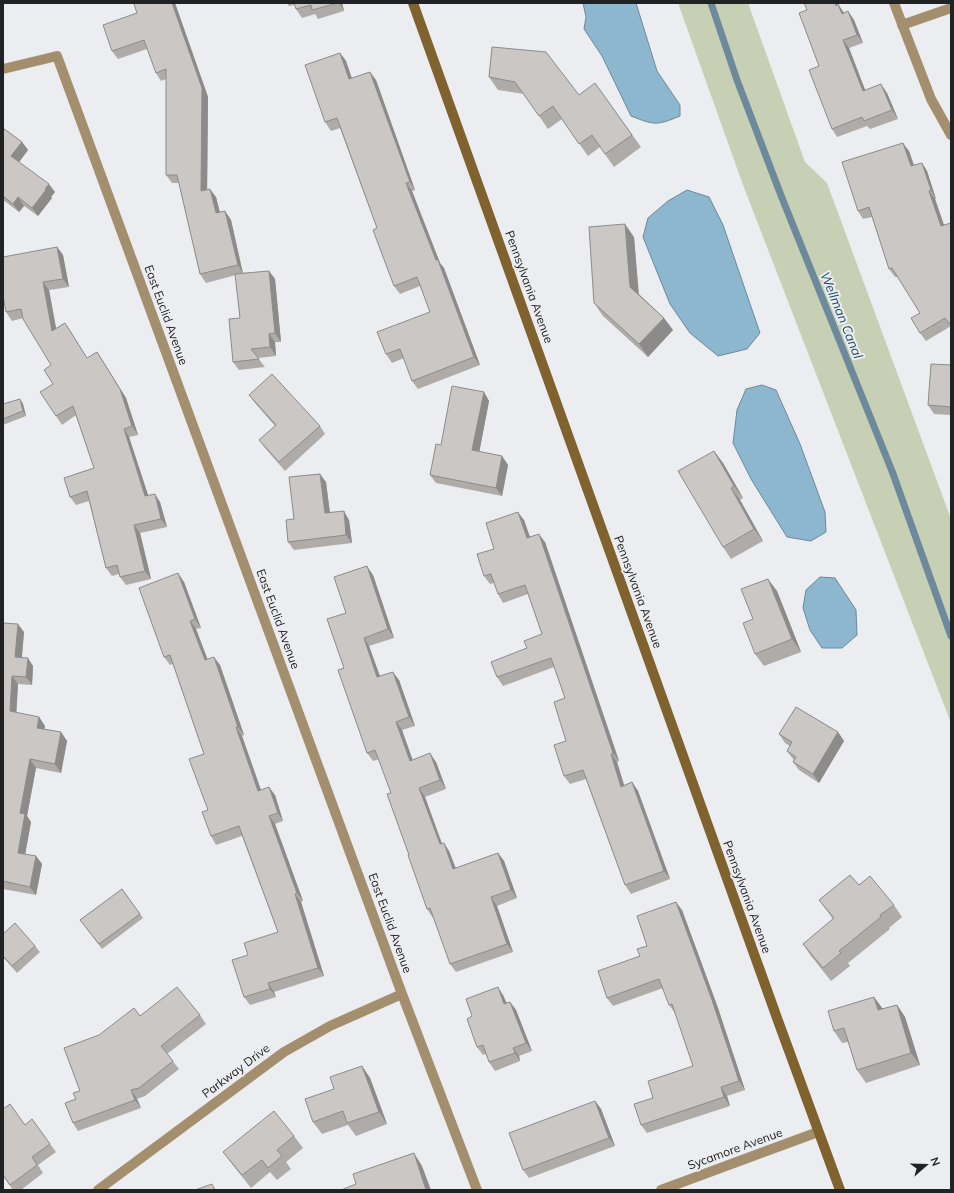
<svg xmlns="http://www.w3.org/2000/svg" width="954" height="1193" font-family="Mulish,sans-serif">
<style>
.green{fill:#c7d0b4}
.water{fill:#8cb7ce;stroke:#6c8a9b}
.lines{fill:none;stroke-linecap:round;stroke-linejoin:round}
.stream{stroke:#6c8a9b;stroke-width:7}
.street{stroke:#a38f6e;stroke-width:10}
.secondary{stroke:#7f622e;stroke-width:10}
.wall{fill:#aeaba9}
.shaded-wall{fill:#8d8b8a}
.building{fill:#cac7c5;stroke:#8d8b8a}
.labels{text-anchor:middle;stroke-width:4;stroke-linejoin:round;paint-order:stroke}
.street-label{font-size:12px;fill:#212223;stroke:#ecedf1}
.water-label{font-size:13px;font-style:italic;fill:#184f67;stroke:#ecedf1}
</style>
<rect width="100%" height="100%" fill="#ecedf1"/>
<path class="green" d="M678,3H748L805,162L827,183L951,519V723L743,185Z"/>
<path class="water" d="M583,3H636L657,71L680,105V116C656,126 654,125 631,116L602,56L584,29L586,17Z
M687,190L709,197L723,225L760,333L747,349L718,356L690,333L670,304L643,237L648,218L668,201Z
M762,385L776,390L800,444L825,512L826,532L811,541L787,537L751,479L733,443L737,410L746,389Z
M820,577L835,578L856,610L857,635L842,648H822L810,630L803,608L806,590Z"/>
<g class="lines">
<path class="stream" d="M711,3L737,80L782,198L892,471L951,636"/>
<path class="street" d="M894,3L931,99L951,135
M902,25L951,8
M3,69L57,56L402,994L477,1190
M98,1190L284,1052L330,1026L402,994
M661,1190L818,1132"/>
<path class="secondary" d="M413,3L777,1018L840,1190"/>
</g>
<path class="wall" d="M136,3H175L208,97L207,190L216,197L220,212L225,211L231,220L243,273L269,271L275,279L281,342H275L276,356L258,358L265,367L239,370L233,362L240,318L236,275L206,283L200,274L179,183H172L166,175V79L161,81L156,73L147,49L118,59L112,51L137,13Z
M287,3H342L344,11L318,19L315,14L302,18L296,9L295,5L289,6Z
M838,4L844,13L848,11L854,20L863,43L849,48L865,90L887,93L898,119L870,129L867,126L837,137L832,129L807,10Z
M492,47L579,95L595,83L641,147L614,167L600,147L588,156L562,119L548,129L524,94L498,90L489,77Z
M340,53L346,61L351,78L376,80L415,190L412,191L440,263L444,268L480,365L418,389L412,381L404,358L392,363L386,354L430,312L420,286L400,294L394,286L377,228L340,128L331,131L325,122Z
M3,128L22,142L28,150L19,162L55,192L51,197L52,198L38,216L24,206L19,212L3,200Z
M909,151L914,165L922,163L927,171L936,199H935L944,225L951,223V326L926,341L920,333V313L898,277H895L889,269L872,217L863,219L858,211Z
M634,237L639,294L664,318L673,330L648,357L603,316L594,303Z
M57,247L63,255L69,287L49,290L56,328L65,323L87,358L97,352L126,398L138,435L129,437L148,495L160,502L167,527L140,533L151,579L126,585L120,577L119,574L112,576L106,568L89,501L76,505L70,497L94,468L76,415L62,425L56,416L51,365L23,318L12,321L6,312Z
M951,365V415L934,414L928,405Z
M484,392L489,401L479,452L502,456L508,465L502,496L436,483L430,475L441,445Z
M249,395L320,426L325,434L285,471L265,448L259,440L275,426L255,403Z
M20,399L23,404L26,416L3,425V404Z
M714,451L723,463L743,498L740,500L763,541L731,559L723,547Z
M326,482L330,513L349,520L352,543L294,550L288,542L294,519Z
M524,520L530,537L545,542L619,761L617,762L624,785L632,782L638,791L670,879L631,894L625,885L586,779L570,784L564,776L566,741L565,698L554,667L503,686L497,677L527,648L542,634L528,594L503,603L498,594L494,583L490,584L484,576L494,549Z
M373,575L394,638L369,646L380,676L399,680L415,726L402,730L412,760L436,762L446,789L425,797L442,843L449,851L456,868L498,853L504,861L517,898L497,906L513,952L456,972L450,964L434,917L433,918L427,909L409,855L391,793L379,759L373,761L367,753L346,613Z
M184,582L201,628L196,629L207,659L220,665L244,735L242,736L261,790L275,795L283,821L275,824L303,901L301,902L324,976L274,992L276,997L250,1005L244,997L248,955L278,932L242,836L216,845L211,836L208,810L204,754L173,664L170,665L164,657Z
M777,591L801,652L764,666L755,654L753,619Z
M3,623L24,632L22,657L33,666L32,685L18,684L16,713L39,717L45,726L44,729L61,732L67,741L61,773L36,768L27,816L31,822L25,854L36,856L42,864L36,895L3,889Z
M838,732L844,741L819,783L799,770L793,762L794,760L793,759L787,751L790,746L785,743L779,734Z
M859,885L894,905L902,917L889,928L890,929L848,963L850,966L831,981L811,956L803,944L833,919L819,900Z
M122,889L143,918L102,949L80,920Z
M682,910L718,1008L745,1090L727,1096L730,1106L647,1133L641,1125L653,1098L693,1066L675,1013L669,1005L663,988L613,1006L607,998L647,946Z
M3,934L35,946L40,952L17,973L3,957Z
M503,995L507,1003L510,1002L516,1010L532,1051L519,1056L520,1061L495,1071L489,1062L486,1054L483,1055L477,1047L472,1016Z
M874,997L882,1009L897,1005L905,1017L920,1065L866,1083L857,1070L848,1042L842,1043L834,1031Z
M200,1015L206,1024L167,1054L179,1069L145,1096L137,1099L141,1108L78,1131L73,1123L76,1099L80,1091L99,1035L140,1016Z
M362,1066L370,1078L387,1124L356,1136L348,1125L322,1134L313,1122L334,1089Z
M595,1101L601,1109L615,1146L529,1178L523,1170Z
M32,1119L56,1152L38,1165L43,1173L21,1190H13L3,1176L25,1125Z
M294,1136L303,1148L286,1162L291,1169L277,1180L270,1172L251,1188L232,1164L223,1152Z"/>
<path class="shaded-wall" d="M172,3H175L208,97L207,200L201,191Z
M339,3H342L344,11Z
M835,3H838L840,10L838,4L844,13L848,22L836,6Z
M848,11L854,20L863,43L857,35Z
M843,40L849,48L869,100L863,91Z
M340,53L346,61L355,87L349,79Z
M370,72L376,80L415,190L410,182Z
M881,84L887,93L898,119L892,110Z
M22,142L28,150L17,165L11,156Z
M903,143L909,151L917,175L911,166Z
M922,163L927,171L936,199L931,190Z
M406,183L412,191L440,263L444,268L480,365L474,357Z
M49,184L55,192L51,197L52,198L38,216L32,208Z
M210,189L216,197L222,222L216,213Z
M929,191L935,199L947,234L941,226Z
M18,197L24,206L19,212L13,204Z
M225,211L231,220L243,274L238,265Z
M625,224L634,237L639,299L630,287Z
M57,247L63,255L69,287L63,279Z
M269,271L275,279L281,342L275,333Z
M43,282L49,290L58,339L52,331Z
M664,318L673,330L648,357L639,344Z
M269,334L275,342L276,356L270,347Z
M97,352L126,398L138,435L132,426Z
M484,392L489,401L478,459L472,450Z
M20,399L23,404L26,416L23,411Z
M124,429L129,437L151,504L145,496Z
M714,451L723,463L743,498L734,486Z
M502,456L508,465L502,496L496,488Z
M320,474L326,482L331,522L325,513Z
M731,488L740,500L763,541L754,529Z
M155,494L160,502L167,527L161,519Z
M344,511L349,520L352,543L346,535Z
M518,512L524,520L533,546L527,538Z
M134,525L140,533L151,579L145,571Z
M539,534L545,542L619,761L613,753Z
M367,566L373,575L394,638L388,629Z
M178,573L184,582L201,628L195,619Z
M768,579L777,591L801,652L792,639Z
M190,621L196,629L211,668L205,660Z
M18,624L24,632L21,665L15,657Z
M364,638L369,646L383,685L377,677Z
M214,657L220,665L244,735L238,727Z
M28,658L33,666L32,685L26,677Z
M393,672L399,680L415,726L409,717Z
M12,676L18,684L16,720L10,711Z
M39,717L45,726L43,736L37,728Z
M396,722L402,730L416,769L410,761Z
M236,727L242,736L264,799L258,791Z
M61,732L67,741L61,773L55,764Z
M838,732L844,741L819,783L813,774Z
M430,753L436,762L446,789L440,780Z
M611,754L617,762L627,795L621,787Z
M30,759L36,768L27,816L31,822L24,861L18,853L20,813Z
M632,782L638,791L670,879L664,871Z
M269,787L275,795L283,821L278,813Z
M419,788L425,797L445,853L440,844Z
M269,816L275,824L303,901L297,893Z
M444,843L449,851L459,878L453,869Z
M498,853L504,861L517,898L511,890Z
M36,856L42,864L36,895L30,887Z
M295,894L301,902L324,976L318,968Z
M491,897L497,906L513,952L507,944Z
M676,902L682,910L718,1008L745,1090L739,1081Z
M268,983L274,992L276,997L270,989Z
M498,987L503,995L510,1013L504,1004Z
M874,997L883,1009L878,1010Z
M510,1002L516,1010L532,1051L526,1043Z
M897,1005L905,1017L920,1065L911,1053Z
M513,1048L519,1056L520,1061L515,1053Z
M362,1066L370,1078L387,1124L379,1112Z
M721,1087L727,1096L730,1106L724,1097Z
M131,1090L137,1099L141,1108L135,1100Z
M595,1101L601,1109L615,1146L609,1138Z
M414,1153L422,1166L431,1190H426Z"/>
<path class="building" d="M136,3H172L202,88L201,191L210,189L216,213L225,211L238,265L200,274L177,175H166V69L156,73L144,40L112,51L103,25L137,13L134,4Z
M294,3H338L312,10L311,5L296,9Z
M804,3H835L836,6L838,4L842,14L848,11L857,35L843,40L863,91L881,84L892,110L864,121L862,117L832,129L809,70L819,66L799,13L807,10Z
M492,47L546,52L579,95L595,83L632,135L605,154L592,135L579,144L553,106L539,116L515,82L489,77Z
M340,53L349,79L370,72L410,182L406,183L436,260H438L474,357L412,381L400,349L386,354L377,332L430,312L417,277L394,286L373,230L377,228L337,118L325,122L305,65Z
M3,128L22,142L11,156L49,184L45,189L46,190L32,208L18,197L13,204L3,196Z
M903,143L911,166L922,163L931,190L929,191L941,226L951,223V325L945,318L920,333L911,318L920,313L892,268L889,269L869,207L858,211L842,162Z
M625,224L630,287L664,318L639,344L594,303L589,227Z
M57,247L63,279L43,282L52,331L65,323L87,358L97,352L120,389L132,426L124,429L145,496L155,494L161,519L134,525L145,571L120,577L117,565L106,568L87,491L70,497L64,478L94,468L73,406L56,416L40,392L53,384L44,370L51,365L23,319L21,309L6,312L3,296V257Z
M269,271L275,333L269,334L270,347L251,349L259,359L233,362L229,319L240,318L235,274Z
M931,364L951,365V407L928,405Z
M272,374L320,426L279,462L259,440L276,425L249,395Z
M452,386L484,392L472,450L502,456L496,488L430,475L436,444L441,445Z
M20,399L23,411L3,419V404Z
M714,451L734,486L731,488L754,529L723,547L678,471Z
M320,474L325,513L344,511L346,535L288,542L286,520L294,519L289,477Z
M518,512L527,538L539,534L613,753L611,754L621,787L632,782L664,871L625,885L583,770L564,776L554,745L566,741L554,702L565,698L551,658L497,677L491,662L527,648L524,641L542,634L525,585L498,594L491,574L484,576L477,554L494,549L486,523Z
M367,566L388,629L364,638L377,677L393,672L409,717L396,722L410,761L430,753L440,780L419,788L440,844L444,843L453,869L498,853L511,890L491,897L507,944L450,964L430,908L427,909L408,855H409L387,794L391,793L375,750L367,753L338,670L344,668L327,619L346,613L334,577Z
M178,573L195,619L190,621L205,660L214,657L238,727H236L258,791L269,787L278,813L269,816L297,893L295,894L318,968L268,983L270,989L244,997L232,960L248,955L244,943L278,932L239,826L211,836L202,812L208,810L189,759L204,754L170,655L164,657L139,588Z
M768,579L792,639L755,654L743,623L753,619L741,589Z
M3,623L18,624L15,657L28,658L26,677L12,676L10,711L39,717L37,728L61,732L55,764L30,759L20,813L25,814L18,853L36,856L30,887L3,881Z
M796,707L838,732L813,774L793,762L796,757L787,751L792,742L779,734Z
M850,875L859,885L870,876L894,905L880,915L881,917L839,951L841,953L823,968L803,944L834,918L819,900Z
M122,889L140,914L99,944L80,920Z
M676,902L712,1000L739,1081L721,1087L724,1097L641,1125L634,1104L653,1098L648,1081L693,1066L672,1004L669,1005L659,979L607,998L598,971L640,956L637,949L647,946L637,916Z
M15,923L35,946L12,966L3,956V934Z
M177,987L200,1015L161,1046L173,1061L139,1088L131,1090L135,1100L73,1123L65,1103L76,1099L73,1093L80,1091L64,1048L99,1035L134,1008L140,1016Z
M498,987L504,1004L510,1002L526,1043L513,1048L515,1053L489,1062L483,1045L477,1047L467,1019L472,1016L466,999Z
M874,997L878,1010L897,1005L911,1053L857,1070L844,1028L834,1031L828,1011Z
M362,1066L379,1112L347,1123L343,1111L313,1122L305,1099L334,1089L330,1077Z
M595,1101L609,1138L523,1170L509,1133Z
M10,1104L25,1125L32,1119L50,1144L32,1157L37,1165L10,1185L3,1175V1109Z
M274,1111L294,1136L277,1150L282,1156L268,1168L262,1160L242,1175L223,1152Z
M414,1153L426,1190H341L356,1184L353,1174Z
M212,1184L215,1190H195Z"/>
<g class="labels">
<g class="street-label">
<text transform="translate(529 287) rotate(70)" y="4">Pennsylvania Avenue</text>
<text transform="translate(166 315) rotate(70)" y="4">East Euclid Avenue</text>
<text transform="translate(638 592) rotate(70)" y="4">Pennsylvania Avenue</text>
<text transform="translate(278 619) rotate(70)" y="4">East Euclid Avenue</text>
<text transform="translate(747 897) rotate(70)" y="4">Pennsylvania Avenue</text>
<text transform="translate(390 923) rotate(70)" y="4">East Euclid Avenue</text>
<text transform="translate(236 1071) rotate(-37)" y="4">Parkway Drive</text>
<text transform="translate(735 1149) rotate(-20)" y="4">Sycamore Avenue</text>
</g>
<g class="water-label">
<text transform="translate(842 315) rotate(68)" y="5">Wellman Canal</text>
</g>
</g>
<rect width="954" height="1193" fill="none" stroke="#212223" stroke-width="8"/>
<g transform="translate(926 1165) rotate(70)" stroke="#ecedf1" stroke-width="3" paint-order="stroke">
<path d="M0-3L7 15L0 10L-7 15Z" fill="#212223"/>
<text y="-6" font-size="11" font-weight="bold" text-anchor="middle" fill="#212223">N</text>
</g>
</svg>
